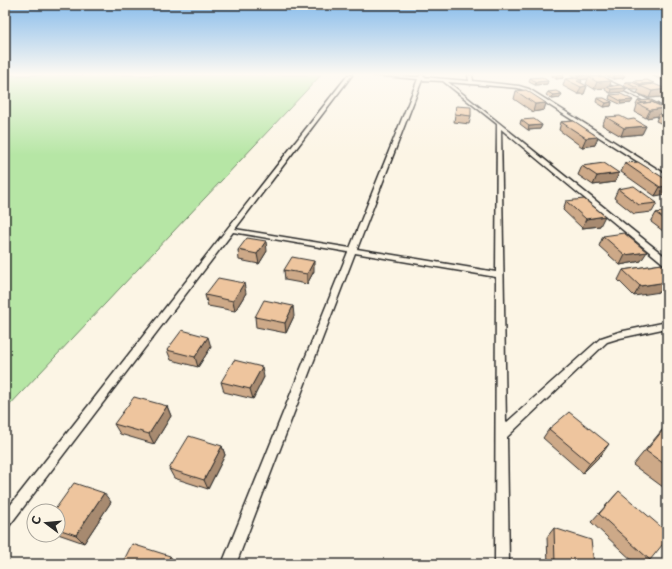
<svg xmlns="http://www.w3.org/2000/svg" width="672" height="569" font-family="'Playpen Sans',sans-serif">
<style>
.green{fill:#b6e6a5;stroke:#708868}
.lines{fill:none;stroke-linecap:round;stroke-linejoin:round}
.service-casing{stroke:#2b2b2b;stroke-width:3}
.service{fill:#fcf5e5;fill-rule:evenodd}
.wall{fill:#cda988;stroke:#2b2b2b}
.shaded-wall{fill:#a78a6f;stroke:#2b2b2b}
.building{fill:#eec59e;stroke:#2b2b2b}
</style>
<rect width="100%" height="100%" fill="#fcf5e5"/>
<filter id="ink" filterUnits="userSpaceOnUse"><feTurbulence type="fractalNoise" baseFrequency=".025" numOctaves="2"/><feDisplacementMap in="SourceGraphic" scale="8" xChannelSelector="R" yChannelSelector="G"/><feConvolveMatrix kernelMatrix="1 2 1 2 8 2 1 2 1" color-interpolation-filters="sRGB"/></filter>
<g filter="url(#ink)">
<path class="green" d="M5,75H321L5,410Z"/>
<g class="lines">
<g class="service-casing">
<path id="service" d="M348,75H352L235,229L350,248L418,79L372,75L419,77L420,75H424L423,77L469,81L468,75H472L473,81L519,86L529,89L667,175V180L665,179L527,91L518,88L448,82L667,258V264H664L501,129L506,423L601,338L619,332L667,322V328L620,338L607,342L507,437L509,564H495L496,277L355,253L236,564H222L348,252L233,232L9,526L5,528V512ZM422,80L443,81L497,124L496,272L357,249Z
M592,75H597L667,109V112Z"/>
</g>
<use href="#service" class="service"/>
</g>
<path class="wall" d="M552,75H564L563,78L556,79L552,76Z
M570,75H590L589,77L611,81L609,86L626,88L624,92L610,93L605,90L606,88L594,89L586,84L588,79H580L582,81L581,83L587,86L584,94H578L563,86L565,79L574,78Z
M605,75H625L623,78L613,79Z
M651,75H667V82Z
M530,78L548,81L547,84L535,85L529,82Z
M634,81L654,83L653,85L666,89L662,97L649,98L637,93L639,90H633L624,86L625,82H633Z
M516,91L546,103L544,110L533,112L514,99Z
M548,92L560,98L552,99L546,95Z
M610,95L631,103L620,104L609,99Z
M597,98L612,102L611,106L604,107L596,102Z
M638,101L659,104L658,106L664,108L662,113L667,112V126L656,121L658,116L646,118L635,112L637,105H636Z
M456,106L471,116L469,124L454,122Z
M606,117L646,126L642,134L621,136L602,125Z
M521,120L542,125L540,129L528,130L520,124Z
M574,121L595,145L582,147L559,130L561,122Z
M625,163L667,180L655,196L621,172Z
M582,166L615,182L593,185L578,175Z
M618,189L657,203L652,212L634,214L614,198Z
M566,201L600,226L582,228L563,210Z
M667,211V234L651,222L656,213Z
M603,236L641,261L620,265L599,246Z
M238,250L267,251L259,264L239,260Z
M662,264L634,296L618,280L623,270Z
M284,270L314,271L307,284L285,280Z
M246,293L235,311L208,306L205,295Z
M294,316L286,333L256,327L255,317Z
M211,347L198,367L171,360L167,350Z
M264,377L253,399L224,392L221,382Z
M167,406L171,416L154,444L120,434L114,424Z
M667,424V490L633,465Z
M549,429L602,454L583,473L543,438Z
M222,446L225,455L208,489L174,478L169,469Z
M619,491L650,560L645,564H636L591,522Z
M111,502L84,543L58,534V511Z
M554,528L594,564H548L547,537Z"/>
<path class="shaded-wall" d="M557,75H564L563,78L556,79Z
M590,75L588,79L577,80L579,76Z
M614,75H625L623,78L613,79Z
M548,81L547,84L535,85L536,82Z
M611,81L609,88L607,87L606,88L594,89L597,82Z
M654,83L652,86L639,87L640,84Z
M587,86L584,94H578L581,87Z
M626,88L624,92L610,93L611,89Z
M666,89L662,97L649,98L652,91Z
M562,94L560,98L552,99L553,95Z
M633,100L631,103L620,104L621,101Z
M612,102L611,106L604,107L606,103Z
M546,103L544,110L533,112L535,104Z
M664,108L662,114L660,113L658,116L646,118L650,110Z
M542,125L540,129L528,130L529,126Z
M646,126L642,134L621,136L624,128Z
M598,137L595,145L582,147L586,138Z
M619,173L615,182L593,185L597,176Z
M667,186V194L655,196L660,187Z
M605,216L600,226L582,228L586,219Z
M266,241L267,251L259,264L257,254Z
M647,252L641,261L620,265L625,255Z
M314,261V271L307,284V274Z
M667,282V291L634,296L640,286Z
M244,283L246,293L235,311L233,301Z
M293,306L294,316L286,333L285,323Z
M208,337L211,347L198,367L195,357Z
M262,367L264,377L253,399L250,389Z
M167,406L171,416L154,444L149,434Z
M609,444L602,454L583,473L590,463Z
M222,446L225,455L208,489L204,480Z
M104,493L111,502L84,543L76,535Z
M170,556L176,564H167Z"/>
<path class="building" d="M577,75H590L579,76Z
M603,76L611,81L597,82L589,77Z
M542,77L548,81L536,82L530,78Z
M576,78L582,81H577L587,86L581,87L565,79Z
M647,80L654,83L640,84L634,81Z
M625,82H632L641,86L635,87Z
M654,84L666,89L652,91L640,86Z
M620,85L626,88L611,89L607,87Z
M526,90L546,103L535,104L516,91Z
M556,91L562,94L553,95L548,92Z
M621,94L633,100L621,101L610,95Z
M597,98H604L612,102L606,103Z
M651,100L659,104H656L652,102L643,103L638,101Z
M652,102L664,108L650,110L638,104Z
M456,106L471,107V116L455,114Z
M667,112V116L660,113Z
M620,116L628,120L634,119L646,126L624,128L606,117Z
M534,119L542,125L529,126L521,120Z
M574,121L598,137L586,138L561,122Z
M638,162L667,180V186L660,187L625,163Z
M604,163L619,173L597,176L582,166Z
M634,186L657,203L639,205L618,189Z
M584,199L605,216L586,219L566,201Z
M667,211V221L656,213Z
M624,233L647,252L625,255L603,236Z
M247,238L266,241L257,254L238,250Z
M292,257L314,261L307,274L284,270Z
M662,264L667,269V282L640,286L623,270Z
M218,278L244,283L233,301L205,295Z
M264,300L293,306L285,323L255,317Z
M182,330L208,337L195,357L167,350Z
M234,360L262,367L250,389L221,382Z
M134,397L167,406L149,434L114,424Z
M569,412L609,444L590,463L549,429Z
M667,425V466L646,451Z
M189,436L222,446L204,480L169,469Z
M74,483L104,493L76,535L58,529V511H54Z
M619,491L667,532V539L650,560L599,514Z
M554,528L591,540L594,564H555Z
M132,544L170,556L167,564H122Z"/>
</g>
<linearGradient id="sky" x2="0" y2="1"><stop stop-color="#86bbeb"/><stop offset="0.48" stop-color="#fefaf3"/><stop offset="1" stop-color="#fefaf3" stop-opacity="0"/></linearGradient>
<rect width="672" height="155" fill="url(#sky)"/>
<rect width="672" height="569" fill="none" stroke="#fcf5e5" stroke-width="20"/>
<rect x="10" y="10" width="652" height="549" fill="none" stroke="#2b2b2b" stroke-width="1.5" filter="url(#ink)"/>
<g transform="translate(46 523) rotate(286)"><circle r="19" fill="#fcf5e5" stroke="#a8a49b"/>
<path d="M0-3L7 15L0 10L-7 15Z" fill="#2b2b2b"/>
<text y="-6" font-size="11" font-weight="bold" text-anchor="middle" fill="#2b2b2b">С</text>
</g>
</svg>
